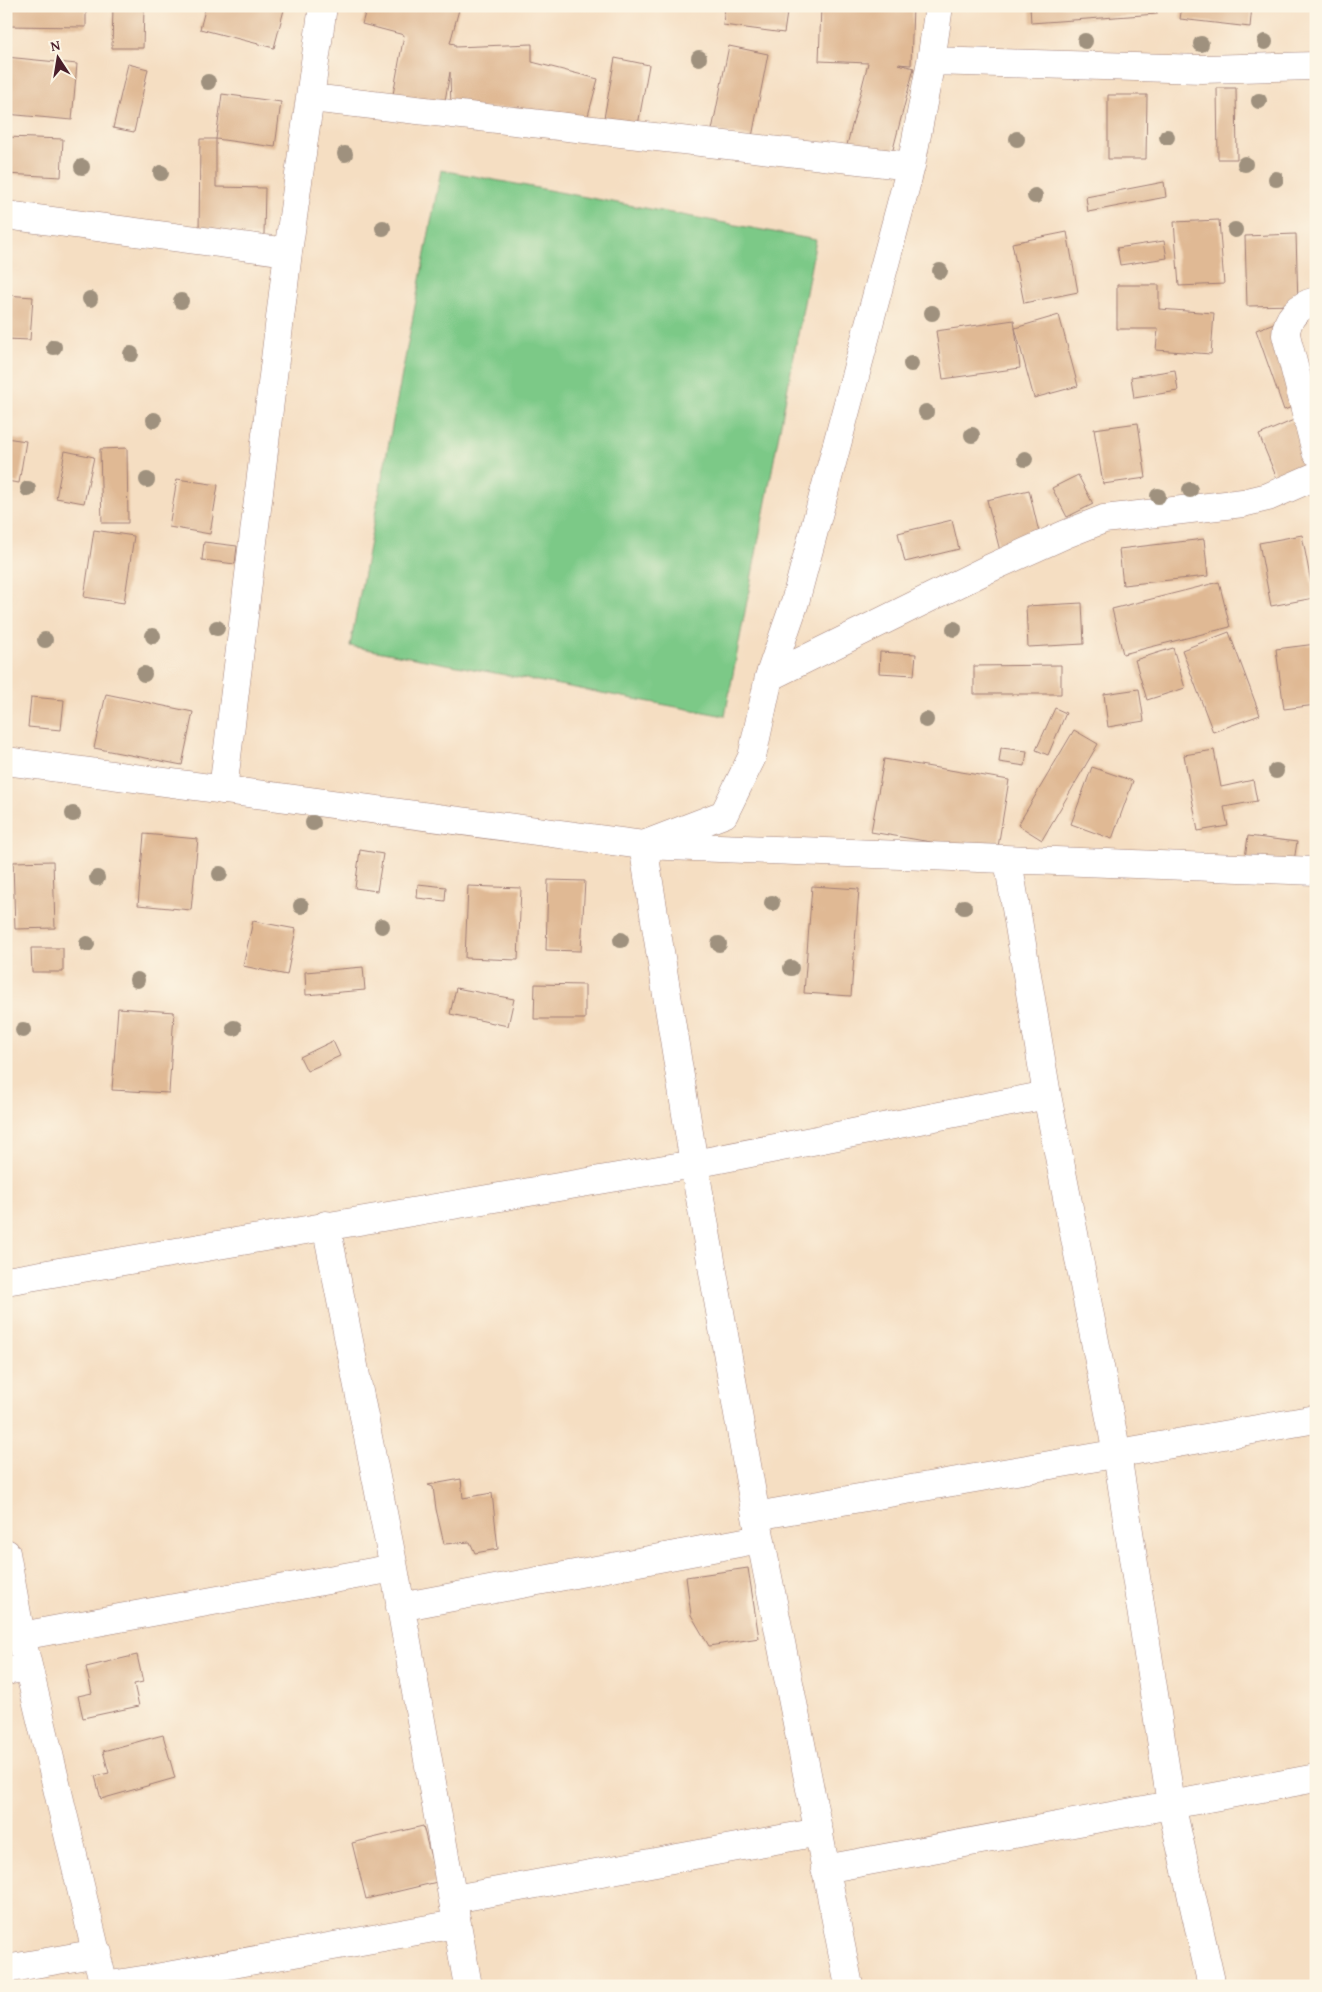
<svg xmlns="http://www.w3.org/2000/svg" width="1322" height="1992" font-family="'Gentium Book Plus',serif">
<style>
.green{fill:#7cc987;stroke:#637459}
.building{fill:#e0b994}
.lines{fill:none;stroke-linecap:round;stroke-linejoin:round}
.street-casing{stroke:#a07e76;stroke-width:29}
.street{stroke:#fff;stroke-width:28}
.tree{fill:#9f917e}
</style>
<rect width="100%" height="100%" fill="#fcf5e5"/>
<filter id="ink" filterUnits="userSpaceOnUse"><feTurbulence type="fractalNoise" baseFrequency=".02" numOctaves="2"/><feDisplacementMap in="SourceGraphic" scale="10" xChannelSelector="R" yChannelSelector="G"/><feConvolveMatrix kernelMatrix="1 2 1 2 8 2 1 2 1" color-interpolation-filters="sRGB"/></filter>
<filter id="wash" filterUnits="userSpaceOnUse"><feTurbulence type="fractalNoise" baseFrequency=".0096" numOctaves="4" result="noise"/><feDisplacementMap in="SourceGraphic" scale="20" xChannelSelector="R" yChannelSelector="G"/><feGaussianBlur stdDeviation="1.12" result="paint"/><feColorMatrix in="noise" values="0 0 0 0 0 0 0 0 0 0 0 0 0 0 0 0 0 1.4 0 .05"/><feComposite in="paint" operator="in"/></filter>
<g filter="url(#wash)">
<rect width="100%" height="100%" fill="#f5dec2"/>
<path class="green" d="M441,170L816,240L725,716L350,646Z"/>
<g id="blocks">
<path class="building" d="M6,6H86V27L6,26Z
M113,6H144L143,48H112Z
M206,6H285L274,48L200,29Z
M367,6H460L450,43L455,44V47L532,44V62L598,79L583,134L518,118L520,107L451,109L450,72L441,124L389,116L404,35L362,24Z
M725,6H788L784,33L723,25Z
M821,6H913L911,65L898,64L914,68L891,157L847,145L868,63L819,61Z
M1030,6H1156L1157,14L1031,23Z
M1182,6H1252L1250,27L1180,19Z
M729,46L768,54L752,137L712,130Z
M6,57L77,64L72,120L6,114Z
M615,58L649,65L638,125L604,118Z
M128,64L148,69L134,132L113,128Z
M1217,88H1236L1237,159H1218Z
M222,94L281,102L275,147L216,139Z
M1108,95H1147L1146,159H1108Z
M6,137L63,139L61,177L6,174Z
M200,139H216V187L265,188L264,235L199,234Z
M1164,182L1166,197L1088,212L1086,197Z
M1219,220L1224,284L1179,286L1174,222Z
M1067,232L1078,292L1024,303L1012,243Z
M1296,234L1298,305L1247,306L1245,236Z
M1164,241L1167,258L1120,265L1117,248Z
M1117,285H1159V309L1214,313L1211,354L1156,350L1158,329H1117Z
M6,295L33,297L30,340L6,339Z
M1059,315L1078,386L1034,398L1015,328Z
M1014,320L1020,368L943,379L936,331Z
M1274,323L1301,404L1284,410L1256,330Z
M1175,370L1178,391L1134,398L1131,377Z
M1303,416L1316,471L1280,486L1259,435Z
M1138,423L1146,478L1103,484L1094,429Z
M6,438L26,441L19,483L6,481Z
M127,448L128,523H102L100,449Z
M65,451L94,457L84,503L56,498Z
M1078,475L1093,504L1067,517L1052,488Z
M177,479L218,485L210,534L169,527Z
M1029,490L1041,541L1000,551L987,500Z
M952,520L959,549L905,562L898,533Z
M94,530L134,536L124,603L84,597Z
M1302,535L1314,598L1271,606L1259,543Z
M1204,539L1208,576L1123,585L1119,549Z
M204,542L237,546L235,564L202,560Z
M1219,582L1230,627L1123,654L1112,609Z
M1082,603L1084,644L1028,647L1026,606Z
M1229,632L1260,715L1213,732L1182,650Z
M1316,644V705L1284,709L1276,649Z
M1173,648L1185,688L1147,700L1135,660Z
M880,652L916,654L914,675L879,673Z
M1061,665V694H974V666Z
M1139,689L1144,721L1108,727L1104,694Z
M106,694L193,712L182,765L94,748Z
M31,697L64,700L61,730L28,727Z
M1055,708L1066,713L1048,755L1036,750Z
M1074,730L1098,744L1042,840L1018,825Z
M1001,748L1027,751L1025,766L999,762Z
M1214,750L1221,787L1253,780L1257,801L1224,807L1228,826L1198,831L1184,755Z
M884,759L1009,780L997,853L871,832Z
M1092,767L1133,781L1112,839L1071,824Z
M144,834L198,839L191,910L138,905Z
M1248,836L1297,842L1291,880L1243,873Z
M360,850L383,854L377,891L355,888Z
M53,861L55,928L15,929L13,862Z
M548,880L585,881L581,951L546,950Z
M418,884L446,887L445,901L417,898Z
M468,886L521,888L518,960L465,958Z
M812,886L859,889L851,996L804,993Z
M253,921L296,929L287,975L243,966Z
M31,948H63V972H32Z
M363,967L365,990L306,995L305,972Z
M535,984L585,985V1019H534Z
M456,988L514,999L508,1026L450,1014Z
M118,1008L174,1012L169,1093L112,1090Z
M333,1041L340,1056L307,1071L300,1057Z
M461,1479L463,1498L492,1493L498,1549L475,1553L470,1542L444,1544L436,1509L433,1487L428,1485Z
M748,1568L759,1638L709,1646L691,1615L686,1577Z
M137,1655L143,1682L134,1684L139,1706L83,1718L78,1696L92,1693L86,1667Z
M163,1735L175,1778L101,1799L95,1776L109,1773L103,1751Z
M423,1826L437,1882L366,1899L352,1843Z"/>
</g>
</g>
<g filter="url(#ink)">
<use href="#blocks" fill-opacity="0" stroke="#a07e76" stroke-width="1"/>
<g class="lines">
<g class="street-casing">
<path id="street" d="M931,61L1202,69L1316,66
M311,98L911,166
M6,215L288,252
M1316,301C1299,305 1286,318 1286,335L1316,452
M769,677L986,570L1066,534L1104,519L1243,503L1268,497L1316,476
M6,761L643,845L1316,871
M223,790L288,252L323,6
M1008,860L1047,1095L1117,1454L1171,1804L1212,1986
M326,1225L394,1568L468,1986
M6,1281L694,1164L1047,1095
M756,1516L1316,1419
M6,1553L21,1636L104,1986
M400,1607L760,1539
M21,1636L394,1568
M6,1671L28,1667
M825,1869L1316,1778
M454,1899L819,1832
M6,1969L98,1953
M104,1986L161,1977L456,1924
M849,1986L756,1516L694,1164L643,845L724,814L752,757L769,677L795,602L911,166L931,61L939,6"/>
</g>
<use href="#street" class="street"/>
</g>
<g class="tree">
<circle cx="1085" cy="41" r="8"/>
<circle cx="1265" cy="42" r="8"/>
<circle cx="1201" cy="44" r="8"/>
<circle cx="699" cy="58" r="8"/>
<circle cx="208" cy="82" r="8"/>
<circle cx="1259" cy="101" r="8"/>
<circle cx="1167" cy="137" r="8"/>
<circle cx="1017" cy="139" r="8"/>
<circle cx="345" cy="154" r="8"/>
<circle cx="1245" cy="164" r="8"/>
<circle cx="82" cy="167" r="8"/>
<circle cx="161" cy="173" r="8"/>
<circle cx="1276" cy="179" r="8"/>
<circle cx="1035" cy="196" r="8"/>
<circle cx="383" cy="228" r="8"/>
<circle cx="1235" cy="230" r="8"/>
<circle cx="940" cy="271" r="8"/>
<circle cx="90" cy="299" r="8"/>
<circle cx="181" cy="301" r="8"/>
<circle cx="932" cy="313" r="8"/>
<circle cx="54" cy="347" r="8"/>
<circle cx="131" cy="354" r="8"/>
<circle cx="911" cy="364" r="8"/>
<circle cx="926" cy="412" r="8"/>
<circle cx="154" cy="420" r="8"/>
<circle cx="972" cy="435" r="8"/>
<circle cx="1025" cy="459" r="8"/>
<circle cx="147" cy="480" r="8"/>
<circle cx="28" cy="489" r="8"/>
<circle cx="1190" cy="490" r="8"/>
<circle cx="1158" cy="496" r="8"/>
<circle cx="217" cy="628" r="8"/>
<circle cx="954" cy="629" r="8"/>
<circle cx="153" cy="636" r="8"/>
<circle cx="45" cy="640" r="8"/>
<circle cx="144" cy="674" r="8"/>
<circle cx="926" cy="720" r="8"/>
<circle cx="1276" cy="771" r="8"/>
<circle cx="73" cy="814" r="8"/>
<circle cx="313" cy="823" r="8"/>
<circle cx="220" cy="874" r="8"/>
<circle cx="97" cy="878" r="8"/>
<circle cx="772" cy="903" r="8"/>
<circle cx="301" cy="906" r="8"/>
<circle cx="964" cy="907" r="8"/>
<circle cx="382" cy="926" r="8"/>
<circle cx="621" cy="940" r="8"/>
<circle cx="87" cy="944" r="8"/>
<circle cx="719" cy="944" r="8"/>
<circle cx="791" cy="968" r="8"/>
<circle cx="137" cy="980" r="8"/>
<circle cx="234" cy="1028" r="8"/>
<circle cx="23" cy="1030" r="8"/>
</g>
</g>
<rect width="1322" height="1992" fill="none" stroke="#fcf5e5" stroke-width="25"/>
<g transform="translate(58 58) rotate(348)" stroke="#fcf5e5" stroke-width="4" paint-order="stroke">
<path d="M0-4L9 19L0 12L-9 19Z" fill="#4a1f2b"/>
<text y="-8" font-size="14" font-weight="bold" text-anchor="middle" fill="#4a1f2b">N</text>
</g>
</svg>
